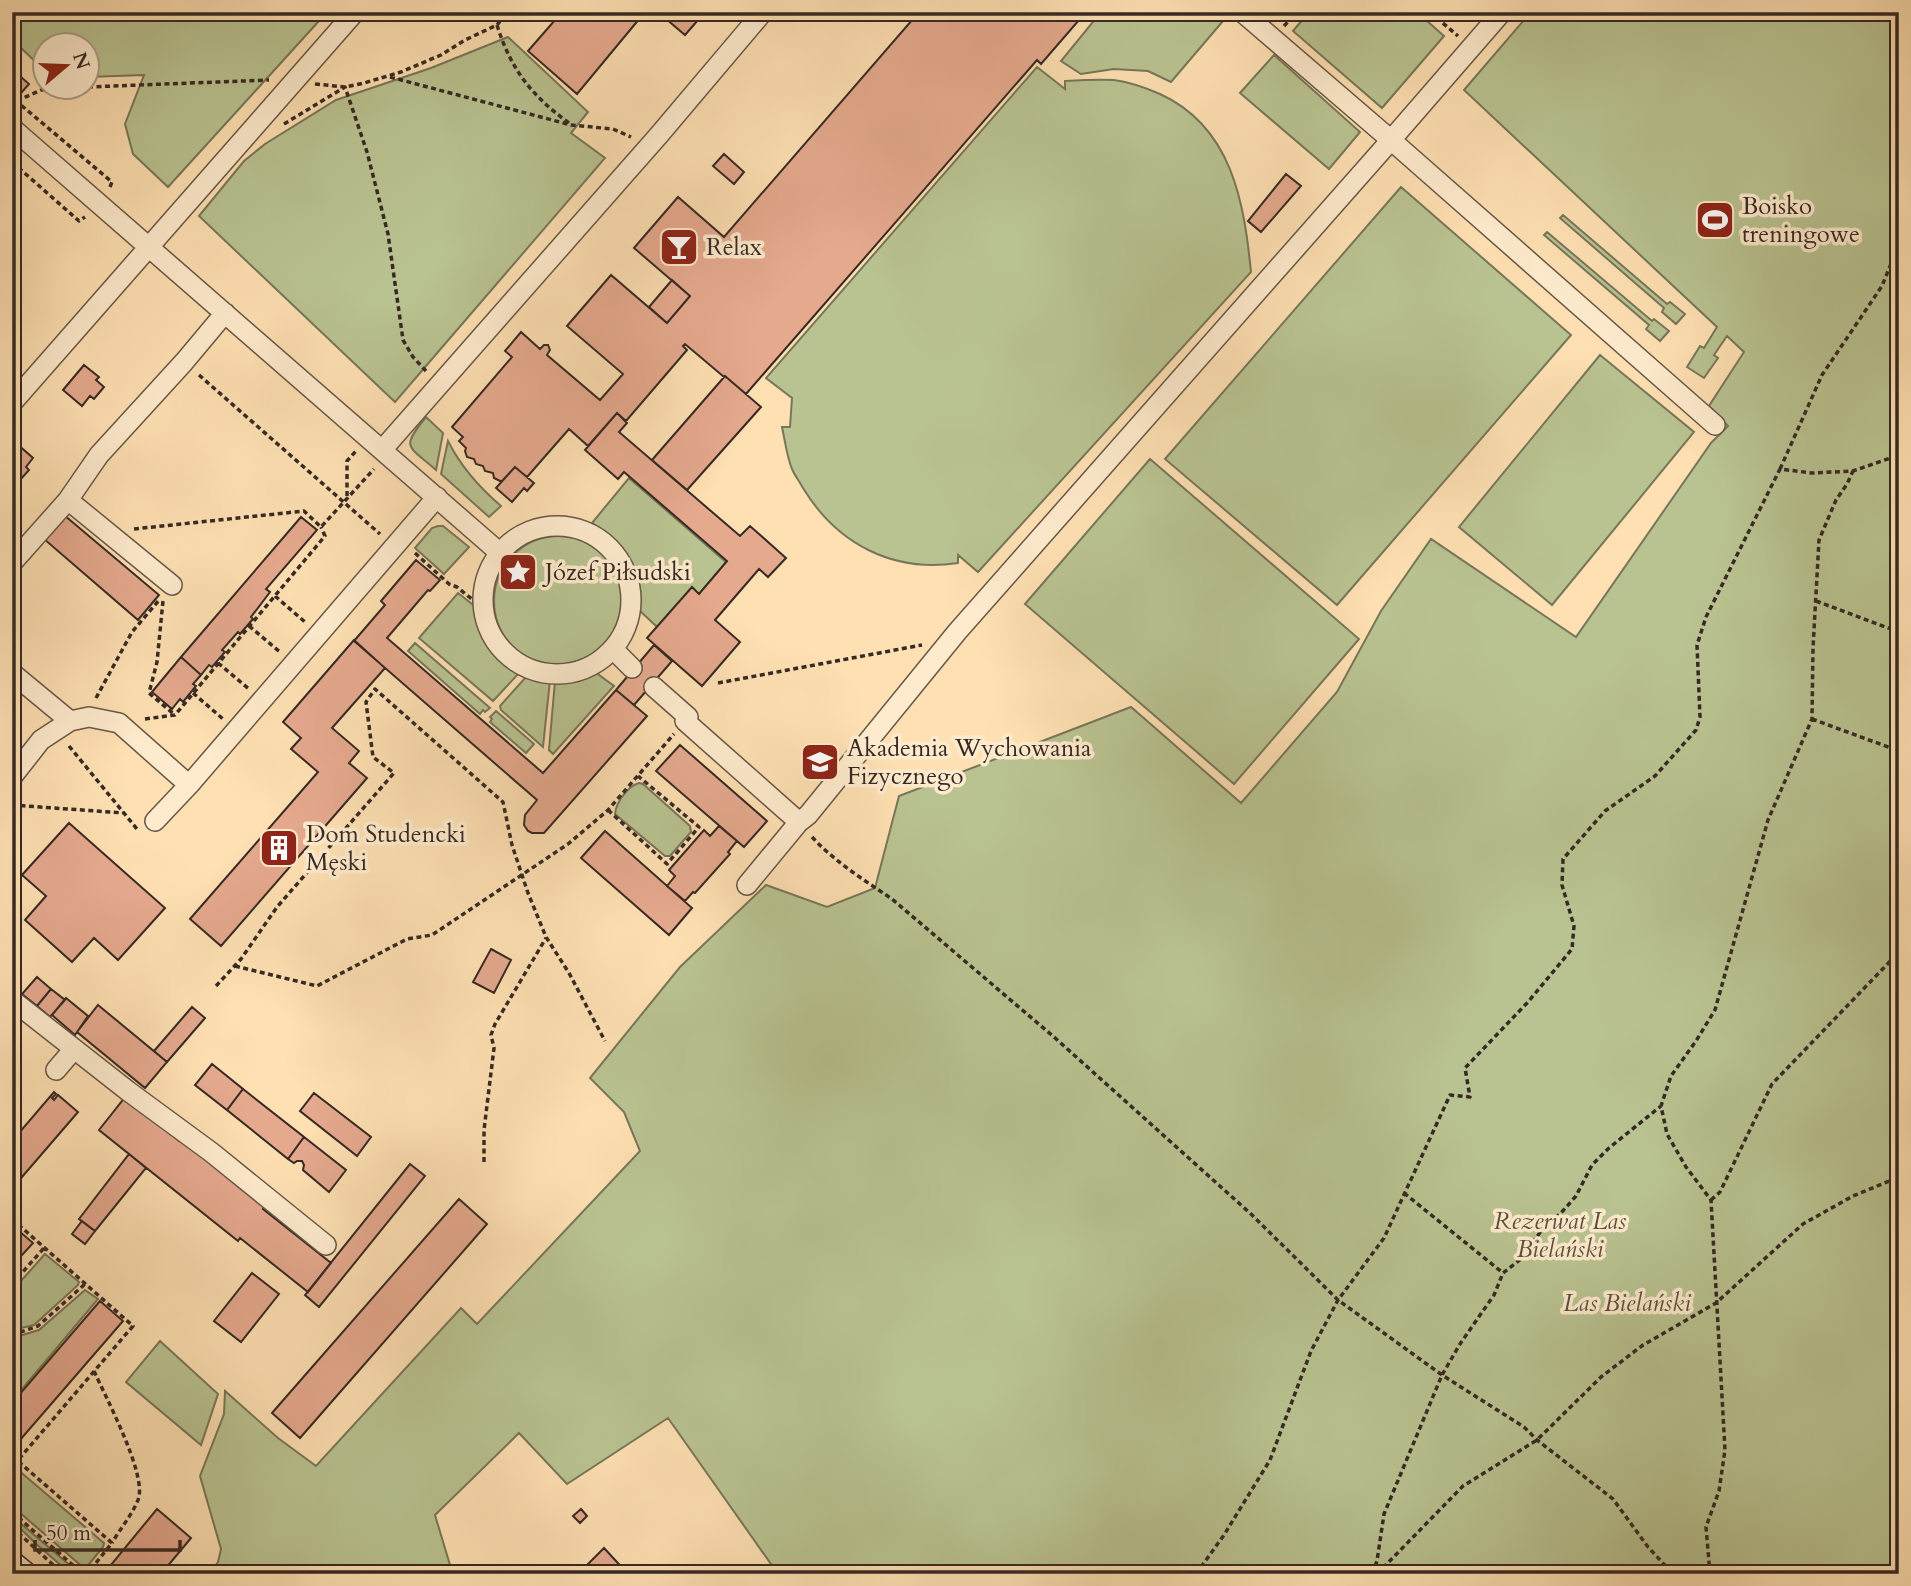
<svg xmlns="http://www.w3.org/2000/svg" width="1911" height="1586" font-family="Cardo,serif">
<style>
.green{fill:#b9c391;stroke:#78765a;stroke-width:2}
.building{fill:#e5a98e;stroke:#362923;stroke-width:2}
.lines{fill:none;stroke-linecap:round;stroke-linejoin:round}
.street-casing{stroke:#685747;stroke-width:22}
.secondary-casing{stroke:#362923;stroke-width:29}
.path{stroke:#362923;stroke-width:3.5;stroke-dasharray:5 3.5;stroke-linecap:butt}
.street{stroke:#feebcd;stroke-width:19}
.secondary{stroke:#feebcd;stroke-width:26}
.labels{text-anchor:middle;stroke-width:7;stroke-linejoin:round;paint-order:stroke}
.poi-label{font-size:24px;fill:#362923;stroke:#feebcd;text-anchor:start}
.park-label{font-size:24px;font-style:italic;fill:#57503e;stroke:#feebcd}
</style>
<rect width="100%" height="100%" fill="#fee0b2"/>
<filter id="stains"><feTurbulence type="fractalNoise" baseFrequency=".00286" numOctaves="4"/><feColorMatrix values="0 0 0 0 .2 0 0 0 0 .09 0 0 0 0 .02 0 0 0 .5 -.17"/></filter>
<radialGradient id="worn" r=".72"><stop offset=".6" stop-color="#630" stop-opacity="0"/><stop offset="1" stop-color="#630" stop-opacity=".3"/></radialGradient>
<path class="green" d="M12,12H306L318,22L168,187L133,154L125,124L144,75L88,77V46H46L45,71L19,46L12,54Z
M1101,12H1227L1229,14L1171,82L1148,71L1114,69L1081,74L1061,61Z
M1309,12H1417L1444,36L1382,108L1293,31Z
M1531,12H1899V1574H778L668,1418L567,1484L519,1433L435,1515L450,1565L441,1574H209L218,1562L221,1549L200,1476L224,1414L225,1391L278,1438L316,1466L461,1308L477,1324L640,1151L624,1112L590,1078L680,967L766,885L827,907L875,888L899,796L1131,707L1241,803L1337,692L1381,611L1431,539L1576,637L1711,443L1728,426L1709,406L1744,352L1727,336L1714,355L1718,358L1704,378L1687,367L1700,346L1704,348L1717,327L1464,90Z
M508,37L588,112L571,133L605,158L395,402L199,216L244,161L265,144L336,100L431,68Z
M1274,55L1360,132L1329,169L1240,93Z
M1037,67L1065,89V81C1081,80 1098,79 1114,80C1130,82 1146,88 1160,94C1232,127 1244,202 1251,272L978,572L958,555V563C893,573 837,544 803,488C800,482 795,476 792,469C787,457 785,441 782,427H790L792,398L766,378Z
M1401,187L1571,335L1337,605L1165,459Z
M1563,215L1667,304L1670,302L1685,314L1676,324L1662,312L1664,308L1560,218Z
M1547,232L1652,321L1654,319L1669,331L1660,341L1646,329L1649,325L1544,235Z
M1600,355L1694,432L1552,605L1459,527Z
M426,417L443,433L436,470C408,445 400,449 426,417Z
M448,441C460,465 480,488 501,506L489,517L441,474Z
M1150,459L1359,639L1234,784L1025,604Z
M629,478L727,563L698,595L657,627L638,609C638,572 625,542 592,523Z
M438,526H443L469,547L444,574L415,548L432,528Z
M494 601a65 65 0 1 1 130 0a65 65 0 1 1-130 0Z
M458,593L476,607C481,636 495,656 520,672L493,701L419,638Z
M415,643L490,708L485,712L483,710L480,714L408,651Z
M595,672L614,686L553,754L549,750L555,681H569Z
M526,677L550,680L543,747L501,710L500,706Z
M496,711L534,744L526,753L490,722L492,719L490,717Z
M639,783L643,784L690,826L691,832L670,856H665L615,814C616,802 628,786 639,783Z
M45,1254L79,1282L78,1285L34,1325L12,1330V1291Z
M85,1290L98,1299L12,1401V1338L39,1330Z
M160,1341L218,1394L201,1445L126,1382Z
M17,1469L104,1543L103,1547L85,1569L12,1506V1471Z
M12,1516L80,1574H71L35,1543L12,1520Z"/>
<path class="building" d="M562,12L621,13L645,12L577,94L528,51Z
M658,12H705L685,35Z
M919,12H1086L1041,64L1037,60L746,394L725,376L724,377L685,344L683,346L687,350L626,421L617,413L588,446L569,429L527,477L515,467L502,481H500L494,478L493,473L485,471L483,466L476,464L474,459L467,457L465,451L466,448L459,441L463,437L452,427L512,357L505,351L521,332L540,349L544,345H548L550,350L547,355L600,400L623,374L567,326L611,275L667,323L690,296L634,248L678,197L724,237Z
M12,69L29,84L13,102L12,101Z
M724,154L744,172L734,184L713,166Z
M1286,174L1301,186L1261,232L1248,221Z
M672,280L690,296L667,323L649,307Z
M84,365L99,377L96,380L104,387L94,399L90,396L82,406L63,390Z
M725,376L761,407L687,490L652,460Z
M617,413L627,423L619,432L740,536L750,526L786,558L768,577L759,569L715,620L740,642L702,686L647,638L692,587L699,594L727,561L624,472L618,479L585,450Z
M16,443L33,458L26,467L29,470L12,489V448Z
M515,467L534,483L527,491L524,488L512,502L496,488Z
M64,515L159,595L138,620L44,539Z
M301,517L317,530L266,589L270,592L251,617L253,619L240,634L238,632L222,650L225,652L212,667L209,665L201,675L181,657Z
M416,560L440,580L430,591L428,590L387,638L543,773L616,690L647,716L544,833H532L528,831L524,825L525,815L537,800L354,641L385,605L381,601Z
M354,640L385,668L332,728L359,751L349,763L367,778L221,946L190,919L318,772L291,749L301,738L283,722Z
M654,645L672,661L634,705L616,690Z
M181,657L201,675L193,684L196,686L183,702L180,699L172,709L152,692Z
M680,745L767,821L744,847L656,771Z
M69,823L165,908L118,960L94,938L72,962L25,920L46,896L22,875Z
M719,826L737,841L728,852L730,854L695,893L693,892L685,901L667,886L675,876L669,870L704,830L710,836Z
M605,831L692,908L669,935L581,858Z
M491,949L511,960L494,993L473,982Z
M37,977L51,989L37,1006L22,994Z
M51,989L65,1000L50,1017L37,1006Z
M66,998L88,1016L75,1035L52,1015Z
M98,1005L167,1062L145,1088L77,1032Z
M192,1007L205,1018L167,1062L154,1051Z
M212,1064L243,1089L227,1110L195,1085Z
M243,1089L304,1137L288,1159L227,1110Z
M54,1092L56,1094L52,1098L54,1100L58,1095L78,1112L22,1177L12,1168V1141Z
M314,1093L371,1137L357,1156L300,1111Z
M126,1096L179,1141L181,1139L265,1206L263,1209L331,1263L308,1292L240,1238L238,1241L99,1130Z
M304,1137L346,1170L329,1192L303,1170L304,1165L302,1161H297L294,1163L288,1159Z
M129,1154L146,1168L95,1231L79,1219Z
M410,1164L425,1176L319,1307L305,1295Z
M459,1199L487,1224L300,1438L272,1413Z
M82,1221L95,1231L85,1244L72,1234Z
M12,1225L33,1243L12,1266Z
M252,1273L279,1294L241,1342L214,1321Z
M100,1301L123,1321L20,1440L12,1433V1403Z
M157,1509L191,1538L161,1574H109L106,1571Z
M581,1509L587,1516L580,1523L573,1516Z
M604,1548L628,1574H591L585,1567Z"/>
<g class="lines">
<g class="street-casing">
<path id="street" d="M1242,12L1391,140L1715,425
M12,128L500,553
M12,403L355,12
M382,450L659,135L763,12
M68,500L172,585
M483 600a74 74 0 1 1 148 0a74 74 0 1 1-148 0Z
M12,563L68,500L99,455L184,362L225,313
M613,649L632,668
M12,673L70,721
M654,687L688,717L685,721L799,822
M12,777L41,740L70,721L89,717L119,723L189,785
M155,821L189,785L437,497
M747,885L799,822L808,815L957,632L1391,140L1502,12
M12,1000L128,1091L211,1152L326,1245
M56,1070L74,1049"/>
</g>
<g class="secondary-casing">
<path id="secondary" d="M12,1565L23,1574"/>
</g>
<path class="path" d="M1430,12L1458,36
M497,25C511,70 532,96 569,123
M1284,26L1297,12
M390,77L571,125L613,129L631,137
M315,84L345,87L364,83L401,72L441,55L465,40L497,25L507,12
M88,87L269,80
M15,100L112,182L110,187
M17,101L41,90L69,88
M284,124L345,87L367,152L388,234L403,340L413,357L426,371
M12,162L79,221L85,217
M199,375L380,534
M1780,469L1822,375L1882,286L1899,244
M347,496V461L356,451
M134,529L304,511L321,527L374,469
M415,553L449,584L457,587L484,609
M275,596L305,622
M163,601L157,662L149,693L175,715
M1816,601L1888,628H1899
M249,626L280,652
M218,663L249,689
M718,683L922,645
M193,693L223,719
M96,698L132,632L160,599
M145,719L175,715L325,536L321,527
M1812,719L1899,751
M69,746L137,829
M12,805L124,813
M608,810L667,864L699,827L638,776
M812,837C835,862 864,880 892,899L1054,1037L1251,1214L1338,1300L1442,1375L1524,1427L1537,1440L1613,1499L1648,1547L1673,1574
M235,966L317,986L407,939L432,935L568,844L608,810L674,734
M216,986L241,959L277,907L394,773L373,757L366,702L375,689L503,802L512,845L528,893L546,937L569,973L605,1041
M484,1162V1130L494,1048L491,1035L495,1024L546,938
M1404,1193L1503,1273
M1711,1200L1720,1192L1772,1084L1899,952
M12,1219L133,1326L12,1467
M12,1284L44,1248
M12,1335L38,1326L85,1284
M94,1371C105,1396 148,1476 138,1500C132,1515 120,1529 112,1543
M12,1456L112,1543L87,1574
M12,1512L83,1574
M12,1527L63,1574
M1196,1574L1224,1535L1270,1460L1311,1351L1338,1300L1384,1238L1450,1095L1470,1097L1465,1068L1528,1002L1572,949L1574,926L1562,885L1563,859L1605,811L1655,776L1696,730L1700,717L1697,645L1706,617L1780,469L1812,473L1853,471L1899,455
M1372,1574L1377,1561L1384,1514L1442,1375L1460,1344L1494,1295L1503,1273L1521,1259L1546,1224L1561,1213L1576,1196L1592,1165L1609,1148L1661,1106
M1377,1574L1463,1486L1537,1440L1601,1377L1643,1345L1716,1303L1803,1224L1853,1196L1899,1177
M1710,1574L1706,1527L1719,1491L1725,1450L1711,1200L1686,1167L1667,1134L1661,1106L1671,1076L1696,1041L1715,1010L1768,820L1812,719L1813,648L1819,540L1836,500L1847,484L1853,471"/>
<use href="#street" class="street"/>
<use href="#secondary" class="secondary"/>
</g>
<defs>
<g id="stadium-square" transform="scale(2.0125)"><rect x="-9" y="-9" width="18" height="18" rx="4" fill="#8f2418" stroke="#feebcd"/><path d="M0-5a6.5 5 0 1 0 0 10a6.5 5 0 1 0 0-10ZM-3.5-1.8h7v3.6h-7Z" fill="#fff"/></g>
<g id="bar-square" transform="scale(2.0125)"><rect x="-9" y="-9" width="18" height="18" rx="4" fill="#8f2418" stroke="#feebcd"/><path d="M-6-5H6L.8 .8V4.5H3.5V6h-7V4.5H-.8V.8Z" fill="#fff"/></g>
<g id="sight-square" transform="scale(2.0125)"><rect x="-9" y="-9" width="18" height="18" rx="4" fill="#8f2418" stroke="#feebcd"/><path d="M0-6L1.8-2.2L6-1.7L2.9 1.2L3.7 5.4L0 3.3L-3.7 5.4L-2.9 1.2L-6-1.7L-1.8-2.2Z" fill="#fff"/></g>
<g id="university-square" transform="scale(2.0125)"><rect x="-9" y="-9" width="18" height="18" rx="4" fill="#8f2418" stroke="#feebcd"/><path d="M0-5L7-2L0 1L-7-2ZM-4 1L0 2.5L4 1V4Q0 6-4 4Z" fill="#fff"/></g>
<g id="building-square" transform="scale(2.0125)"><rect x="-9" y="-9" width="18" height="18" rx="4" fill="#8f2418" stroke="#feebcd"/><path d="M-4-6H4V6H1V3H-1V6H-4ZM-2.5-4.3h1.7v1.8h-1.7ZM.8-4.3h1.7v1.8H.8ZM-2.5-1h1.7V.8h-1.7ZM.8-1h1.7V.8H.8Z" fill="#fff"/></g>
</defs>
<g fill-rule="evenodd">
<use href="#stadium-square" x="1715" y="220"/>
<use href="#bar-square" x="679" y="247"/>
<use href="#sight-square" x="518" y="572"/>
<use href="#university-square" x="820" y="762"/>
<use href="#building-square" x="279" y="848"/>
</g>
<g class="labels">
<g class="poi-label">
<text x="1742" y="214">Boisko<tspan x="1742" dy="28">treningowe</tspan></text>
<text x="706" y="255">Relax</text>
<text x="545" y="580">Józef Piłsudski</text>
<text x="847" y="756">Akademia Wychowania<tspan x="847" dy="28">Fizycznego</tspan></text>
<text x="306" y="842">Dom Studencki<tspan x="306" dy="28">Męski</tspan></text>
</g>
<g class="park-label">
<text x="1560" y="1229">Rezerwat Las<tspan x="1560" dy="28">Bielański</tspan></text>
<text x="1627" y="1311">Las Bielański</text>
</g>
</g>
<rect width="1911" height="1586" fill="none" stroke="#fee0b2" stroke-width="42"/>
<rect x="14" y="14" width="1883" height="1558" fill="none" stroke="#362923" stroke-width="3.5"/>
<rect x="21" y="21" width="1869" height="1544" fill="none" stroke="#362923" stroke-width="2"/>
<g transform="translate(66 66) rotate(71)"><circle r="33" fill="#feebcd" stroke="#ae9d89" stroke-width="2"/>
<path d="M0-5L12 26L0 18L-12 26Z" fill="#8f2418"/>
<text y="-10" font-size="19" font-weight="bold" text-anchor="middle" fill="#362923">N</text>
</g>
<path d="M35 1540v10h145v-10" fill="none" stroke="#362923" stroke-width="3.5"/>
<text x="46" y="1540" font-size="21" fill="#362923" stroke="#feebcd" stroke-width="5" paint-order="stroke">50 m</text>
<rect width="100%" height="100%" filter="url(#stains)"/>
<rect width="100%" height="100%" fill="url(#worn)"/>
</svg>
